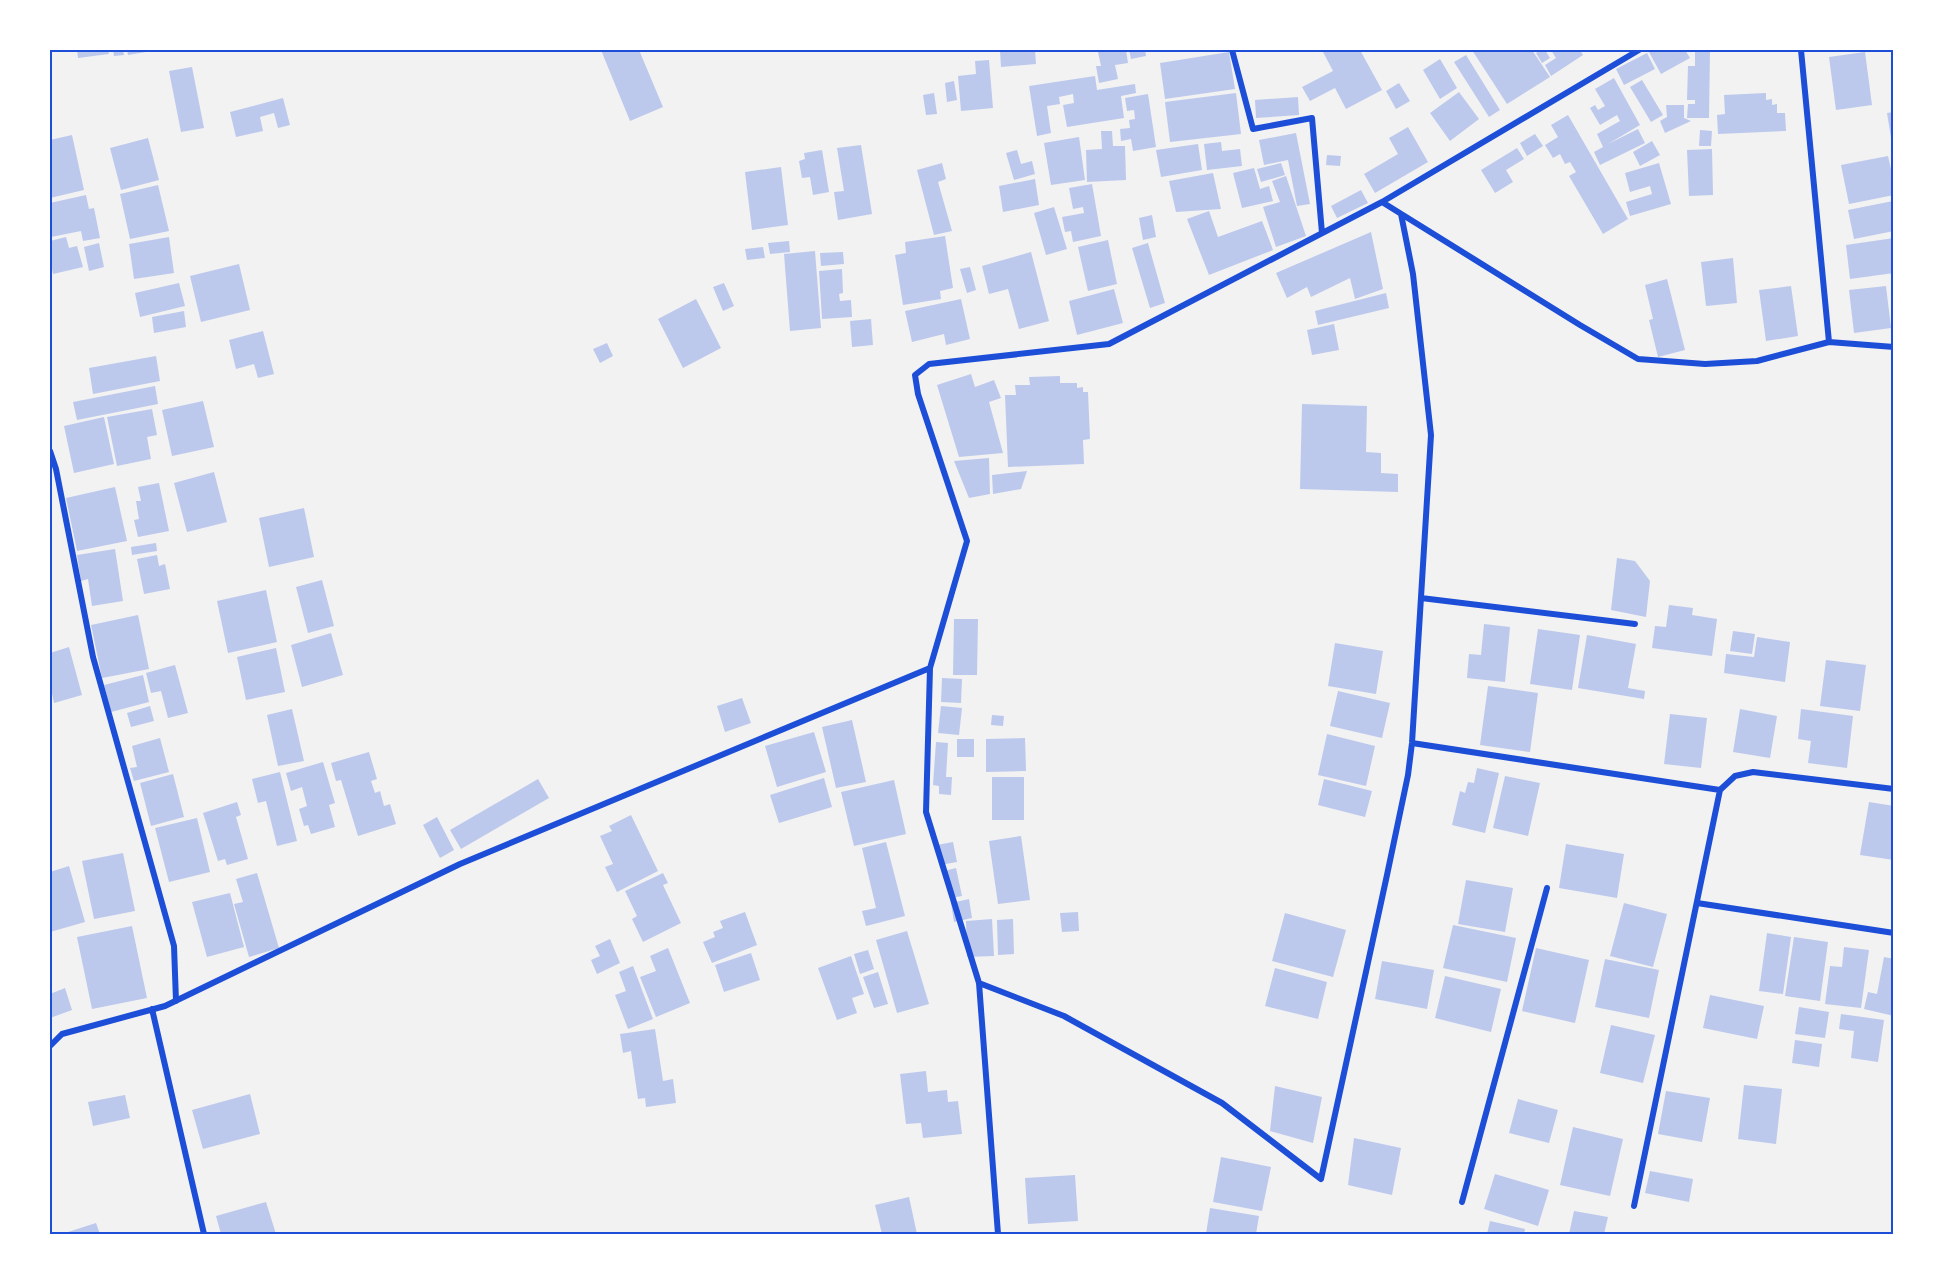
<svg xmlns="http://www.w3.org/2000/svg" width="1943" height="1284" font-family="'Roboto Condensed',sans-serif">
<style>
.building{fill:#bdc9ec}
.lines{fill:none;stroke-linecap:round;stroke-linejoin:round}
.minor{stroke:#1d4ed8;stroke-width:6}
.neatline{fill:none;stroke:#1d4ed8;stroke-width:2}
</style>
<rect width="100%" height="100%" fill="#f2f2f2"/>
<path class="building" d="M77,50H108L109,54L78,58Z
M113,50H123L124,55L114,56Z
M127,50H151L152,51L128,55Z
M601,50H639L663,107L630,121Z
M1005,50H1035L1036,64L1001,67L1000,51Z
M1111,50H1126L1128,63L1115,65L1118,79L1099,83L1096,66H1101L1098,52Z
M1129,50H1145L1146,56L1131,59Z
M1322,50H1360L1382,90L1346,109L1335,88L1310,101L1302,87L1333,71Z
M1472,50H1532L1550,77L1507,104Z
M1541,50H1545L1550,58L1542,63L1536,53Z
M1551,50H1580L1583,55L1551,76L1545,65L1556,58Z
M1652,50H1685L1690,58L1661,74L1649,52Z
M1695,51H1710L1709,118H1687L1688,104H1695V100H1687L1688,66H1695Z
M1229,52L1235,89L1165,99L1160,63Z
M1865,52L1872,105L1836,110L1829,57Z
M1647,53L1655,69L1624,85L1616,69Z
M1466,55L1500,110L1489,117L1454,62Z
M1440,59L1457,88L1440,99L1423,70Z
M989,60L993,108L961,111L958,76L976,74L975,61Z
M192,67L204,128L181,132L169,71Z
M1095,76L1097,90L1135,84L1136,93L1121,96L1124,118L1067,127L1063,105L1074,103L1073,94L1059,97L1060,104L1047,106L1051,133L1037,136L1029,86Z
M1614,78L1640,125L1608,144L1638,129L1645,143L1600,165L1594,152L1603,147L1597,134L1620,121L1617,115L1600,125L1590,108L1595,105L1598,110L1605,106L1595,89Z
M1642,80L1663,115L1651,122L1630,87Z
M954,81L957,100L947,102L945,83Z
M1399,83L1410,101L1396,109L1386,91Z
M1459,92L1479,119L1450,141L1430,113Z
M934,93L937,114L926,115L923,95Z
M1236,93L1241,134L1170,142L1165,102Z
M1766,93V100L1772,99V105L1777,104V113H1785L1786,131L1718,134L1717,115L1725,114L1724,95Z
M1148,94L1156,147L1133,151L1131,139L1121,141L1120,129L1130,128L1129,120L1135,119L1134,110L1127,111L1125,98Z
M1298,97L1299,115L1256,118L1255,100Z
M283,98L290,125L278,128L274,113L260,117L263,131L236,137L230,112Z
M1666,105H1684V118L1691,121L1665,133L1660,121L1667,117Z
M1894,112V143L1892,144L1887,113Z
M1568,115L1628,219L1603,234L1569,176L1576,172L1570,162L1565,164L1560,154L1553,158L1545,145L1558,137L1551,125Z
M1408,127L1428,162L1375,193L1364,174L1398,154L1389,138Z
M1700,130L1712,131L1711,146H1699Z
M1101,131H1112L1113,146H1125L1126,180L1087,182L1086,150L1102,149Z
M1296,133L1310,204L1297,206L1288,160L1264,165L1259,140Z
M1535,134L1543,146L1527,156L1520,143Z
M72,135L84,190L50,198V140Z
M1079,137L1085,180L1051,185L1044,143Z
M148,138L159,180L121,190L110,148Z
M1652,141L1660,155L1640,166L1633,152Z
M1221,142L1222,151L1240,149L1242,166L1207,170L1204,144Z
M1198,144L1202,170L1161,177L1156,150Z
M861,145L872,214L838,220L834,192L844,191L837,148Z
M1517,148L1524,159L1506,170L1513,182L1495,193L1481,170Z
M1712,149L1713,195L1689,196L1687,150Z
M822,150L829,192L813,195L810,177L802,178L799,161L805,159L804,153Z
M1017,150L1021,164L1032,161L1035,174L1014,180L1006,153Z
M1327,155L1341,156L1340,166L1326,165Z
M1888,156L1894,183V195L1849,204L1841,165Z
M942,163L946,179L938,182L952,231L934,235L917,170Z
M1281,163L1285,175L1261,182L1257,169Z
M1659,163L1671,204L1630,216L1626,202L1652,194L1650,186L1630,192L1625,173Z
M781,167L788,225L752,230L745,172Z
M1254,168L1260,189L1269,186L1273,201L1242,208L1233,173Z
M1213,173L1221,209L1176,212L1169,181Z
M1286,176L1306,236L1276,247L1263,207L1280,202L1272,181Z
M1035,179L1039,205L1003,212L999,186Z
M1092,184L1101,236L1073,242L1071,231L1065,232L1062,217L1084,213L1083,207L1073,209L1069,188Z
M158,185L169,231L130,239L120,194Z
M1361,190L1368,203L1337,218L1331,206Z
M86,195L89,209L94,208L100,238L83,241L81,231L51,237L50,203Z
M1893,201L1894,231L1854,239L1848,210Z
M1054,207L1067,249L1046,255L1034,213Z
M1209,211L1218,237L1262,221L1273,250L1209,275L1187,219Z
M1152,215L1156,237L1143,240L1139,218Z
M1371,232L1383,289L1355,299L1350,278L1311,297L1307,287L1287,298L1276,273Z
M945,236L953,288L940,291L941,299L903,305L895,255L906,253L905,242Z
M66,237L69,248L77,246L83,267L53,274L50,258V241Z
M169,237L174,273L134,279L129,244Z
M1894,238V273L1850,279L1846,245Z
M1108,240L1117,284L1088,291L1078,247Z
M789,241L790,252L770,254L768,243Z
M99,243L104,267L89,271L84,247Z
M1148,243L1165,303L1150,308L1132,248Z
M763,247L765,258L747,260L745,249Z
M815,251L821,328L790,331L784,254Z
M843,252L844,264L821,266L820,253Z
M1031,252L1049,321L1019,329L1008,289L989,294L982,266Z
M1733,258L1737,303L1706,306L1701,262Z
M239,264L250,310L201,322L190,276Z
M970,267L976,290L967,293L960,269Z
M842,269L843,293L839,294L840,301L851,300L852,317L822,319L819,271Z
M1667,279L1685,350L1658,357L1649,320L1653,319L1645,285Z
M179,283L185,306L140,317L135,293Z
M724,283L734,306L723,311L713,287Z
M1791,286L1798,336L1766,341L1759,290Z
M1886,286L1891,328L1854,333L1849,290Z
M1114,289L1123,323L1077,335L1069,301Z
M1386,293L1389,308L1318,325L1315,311Z
M696,299L721,348L683,368L658,319Z
M961,299L970,339L946,345L944,334L912,342L905,311Z
M184,311L186,327L154,333L152,317Z
M871,319L873,345L852,347L850,321Z
M1334,324L1339,350L1312,355L1307,330Z
M263,331L274,374L258,378L254,364L236,369L229,340Z
M607,343L613,356L600,363L593,349Z
M156,356L160,381L93,394L89,368Z
M971,374L975,387L994,380L1001,398L989,402L1003,453L959,457L937,385Z
M1060,376V383H1077V388L1083,387V392H1088L1090,439L1083,440L1084,464L1008,467L1005,395H1016L1015,385H1030L1029,377Z
M155,386L158,404L77,420L73,402Z
M203,401L214,447L172,456L162,410Z
M1302,404L1367,406L1366,452L1381,453V473L1398,474V492L1300,489Z
M152,409L157,435L147,437L151,459L117,466L107,417Z
M104,417L114,464L74,473L64,426Z
M989,458L990,494L969,498L954,461Z
M1027,471L1021,489L993,494L992,475Z
M214,472L227,522L187,532L174,483Z
M159,483L169,531L138,537L134,520L139,519L136,501H141L138,487Z
M115,487L127,541L77,551L66,498Z
M304,508L314,557L269,567L259,518Z
M156,543L157,551L132,555L131,547Z
M115,549L123,601L92,606L88,579L81,581L77,555Z
M157,555L159,566L165,564L170,589L144,594L137,559Z
M1617,558L1635,561L1650,581L1646,617L1611,610Z
M322,580L334,626L308,633L296,587Z
M266,590L277,642L228,653L217,601Z
M1669,605L1693,608L1692,615L1717,619L1712,656L1652,648L1655,626L1666,627Z
M138,615L149,669L102,678L91,625Z
M954,619H978L977,675H953Z
M1484,624L1510,627L1505,682L1467,678L1469,654L1481,655Z
M1538,629L1580,635L1572,690L1530,684Z
M1733,631L1755,634L1752,654L1730,651Z
M331,633L343,675L302,687L291,645Z
M1587,635L1636,644L1628,688L1645,691L1644,699L1578,688Z
M1757,637L1790,642L1785,682L1724,673L1726,654L1754,657Z
M1335,643L1383,651L1376,694L1328,686Z
M69,647L82,695L54,703L50,684V653Z
M276,648L285,692L246,700L237,657Z
M1826,660L1866,665L1860,711L1820,706Z
M175,665L188,713L168,718L161,691L151,693L146,673Z
M143,675L149,702L111,712L104,685Z
M942,678L962,679L961,703L941,702Z
M1488,686L1538,693L1530,752L1480,745Z
M1338,691L1390,703L1382,738L1330,726Z
M742,698L751,723L725,732L717,706Z
M150,706L154,721L131,727L127,713Z
M941,706L962,708L959,735L938,733Z
M292,709L304,761L278,766L267,715Z
M1740,709L1777,716L1770,758L1733,752Z
M1801,709L1853,716L1847,768L1808,763L1811,741L1798,739Z
M1670,714L1707,718L1701,768L1664,764Z
M992,715L1004,716L1003,726L991,725Z
M852,720L866,782L836,788L822,727Z
M814,732L826,772L777,787L765,746Z
M1327,734L1375,746L1366,786L1318,775Z
M160,738L169,772L134,781L130,768L137,767L132,746Z
M1025,738L1026,771L986,772V739Z
M957,739H974V757H957Z
M936,742L948,743L946,777H952L951,795L939,794V786L933,785Z
M369,752L377,779L371,781L375,793L380,791L384,806L390,804L396,824L358,836L341,780L336,781L331,763Z
M323,762L335,803L329,805L335,827L311,834L308,825L304,826L299,809L307,806L302,787L291,791L286,773Z
M1477,768L1499,773L1485,833L1452,825L1460,791L1465,793L1468,782L1474,783Z
M280,772L297,841L277,846L266,801L258,803L252,779Z
M173,774L184,817L151,826L140,783Z
M1505,776L1540,783L1528,836L1493,828Z
M992,777H1024V820H992Z
M824,778L832,807L779,823L770,795Z
M538,779L549,798L461,849L450,830Z
M1324,779L1372,791L1365,817L1318,805Z
M894,780L906,834L854,846L841,792Z
M237,802L241,815L236,817L248,859L227,865L225,859L218,861L203,813Z
M1869,802L1894,806V860L1860,855Z
M631,815L658,871L617,892L605,867L613,864L600,836L612,831L609,826Z
M437,817L454,850L440,858L423,825Z
M197,818L210,872L169,882L155,828Z
M1021,836L1030,900L998,904L989,841Z
M886,842L905,916L866,926L862,911L876,908L862,848Z
M953,842L957,862L940,865L937,845Z
M1566,844L1624,854L1617,898L1559,888Z
M123,853L135,911L94,919L82,861Z
M69,866L85,922L50,932V872Z
M956,868L962,896L951,898L944,871Z
M257,873L279,948L249,957L234,904L243,902L236,879Z
M663,873L668,883L663,885L681,923L643,942L632,919L637,916L625,891Z
M1466,880L1513,888L1505,932L1458,924Z
M230,893L244,947L207,957L192,902Z
M969,899L972,918L954,922L951,903Z
M1624,903L1667,914L1653,967L1610,956Z
M745,912L757,945L712,963L703,942L715,937L713,932L723,928L720,921Z
M1078,912L1079,931L1062,932L1060,913Z
M1285,913L1346,930L1333,977L1272,961Z
M992,919L994,956L967,957L966,921Z
M1013,919L1014,954L998,955L997,920Z
M1453,925L1516,938L1507,982L1443,968Z
M132,926L147,998L92,1009L77,937Z
M907,931L929,1004L897,1013L876,940Z
M1767,933L1791,937L1783,994L1759,991Z
M1794,937L1828,942L1820,1001L1785,996Z
M610,939L620,963L597,974L591,960L600,956L595,946Z
M1844,947L1869,950L1861,1008L1825,1004L1830,966L1842,967Z
M668,948L690,1003L656,1017L640,977L656,971L650,956Z
M1536,948L1589,960L1575,1023L1522,1011Z
M868,950L874,969L860,974L854,954Z
M751,953L760,980L724,992L715,965Z
M851,956L864,994L852,998L857,1013L837,1020L818,968Z
M1884,957L1894,959V1016L1864,1009L1868,992L1877,994Z
M1605,959L1659,970L1649,1018L1595,1007Z
M1382,961L1434,970L1427,1009L1375,999Z
M633,966L653,1019L628,1029L615,995L626,991L619,972Z
M1275,968L1327,982L1318,1019L1265,1006Z
M878,972L888,1004L874,1008L863,977Z
M1445,976L1501,989L1491,1032L1435,1018Z
M65,988L72,1010L50,1018V994Z
M1710,995L1764,1006L1757,1039L1703,1028Z
M1799,1007L1829,1012L1825,1038L1795,1034Z
M1841,1014L1884,1020L1878,1062L1851,1058L1854,1031L1839,1029Z
M1611,1025L1655,1035L1643,1083L1600,1073Z
M655,1029L663,1081L673,1079L676,1103L646,1107L645,1098L638,1099L631,1051L623,1053L620,1034Z
M1795,1040L1822,1044L1819,1067L1792,1063Z
M926,1071L928,1092L947,1090L948,1102L958,1101L962,1134L923,1138L921,1123L906,1124L900,1074Z
M1744,1085L1782,1089L1776,1144L1738,1139Z
M1275,1086L1322,1097L1313,1143L1270,1131Z
M1666,1091L1710,1098L1702,1142L1658,1134Z
M250,1094L260,1134L203,1149L192,1110Z
M125,1095L130,1118L93,1126L88,1102Z
M1518,1099L1558,1110L1549,1143L1509,1133Z
M1573,1127L1623,1139L1610,1196L1560,1185Z
M1354,1138L1401,1148L1392,1195L1348,1185Z
M1221,1157L1271,1167L1262,1211L1213,1202Z
M1650,1171L1693,1179L1689,1202L1645,1193Z
M1495,1174L1549,1190L1538,1226L1484,1209Z
M1075,1175L1078,1221L1028,1224L1025,1178Z
M909,1197L917,1234H882L875,1205Z
M266,1202L276,1234H221L216,1216Z
M1210,1208L1259,1216L1256,1234H1206Z
M1574,1211L1608,1217L1604,1234H1569Z
M1490,1221L1525,1229L1524,1234H1487Z
M96,1223L100,1234H69L68,1232Z"/>
<g class="lines">
<path class="minor" d="M1232,50L1253,129L1312,118L1322,233
M1801,50L1829,342
M1382,202L1580,325L1638,359L1705,364L1757,361L1829,342L1894,347
M50,451L56,469L93,657L174,946L176,1001
M1421,598L1635,624
M930,668L926,812L979,983L998,1234
M1412,743L1720,790L1735,776L1753,772L1894,789
M1697,903L1894,933
M979,983L1064,1016L1222,1103L1321,1179L1387,875L1408,775L1412,743L1431,435L1413,274L1401,214
M152,1009L204,1234
M50,1046L62,1034L165,1006L460,864L930,668L967,541L918,394L915,375L929,364L1109,344L1382,202L1639,50
M1462,1202L1547,888
M1634,1206L1720,790"/>
</g>
<rect width="1943" height="1284" fill="none" stroke="#ffffff" stroke-width="102"/>
<rect x="51" y="51" width="1841" height="1182" class="neatline"/>
</svg>
